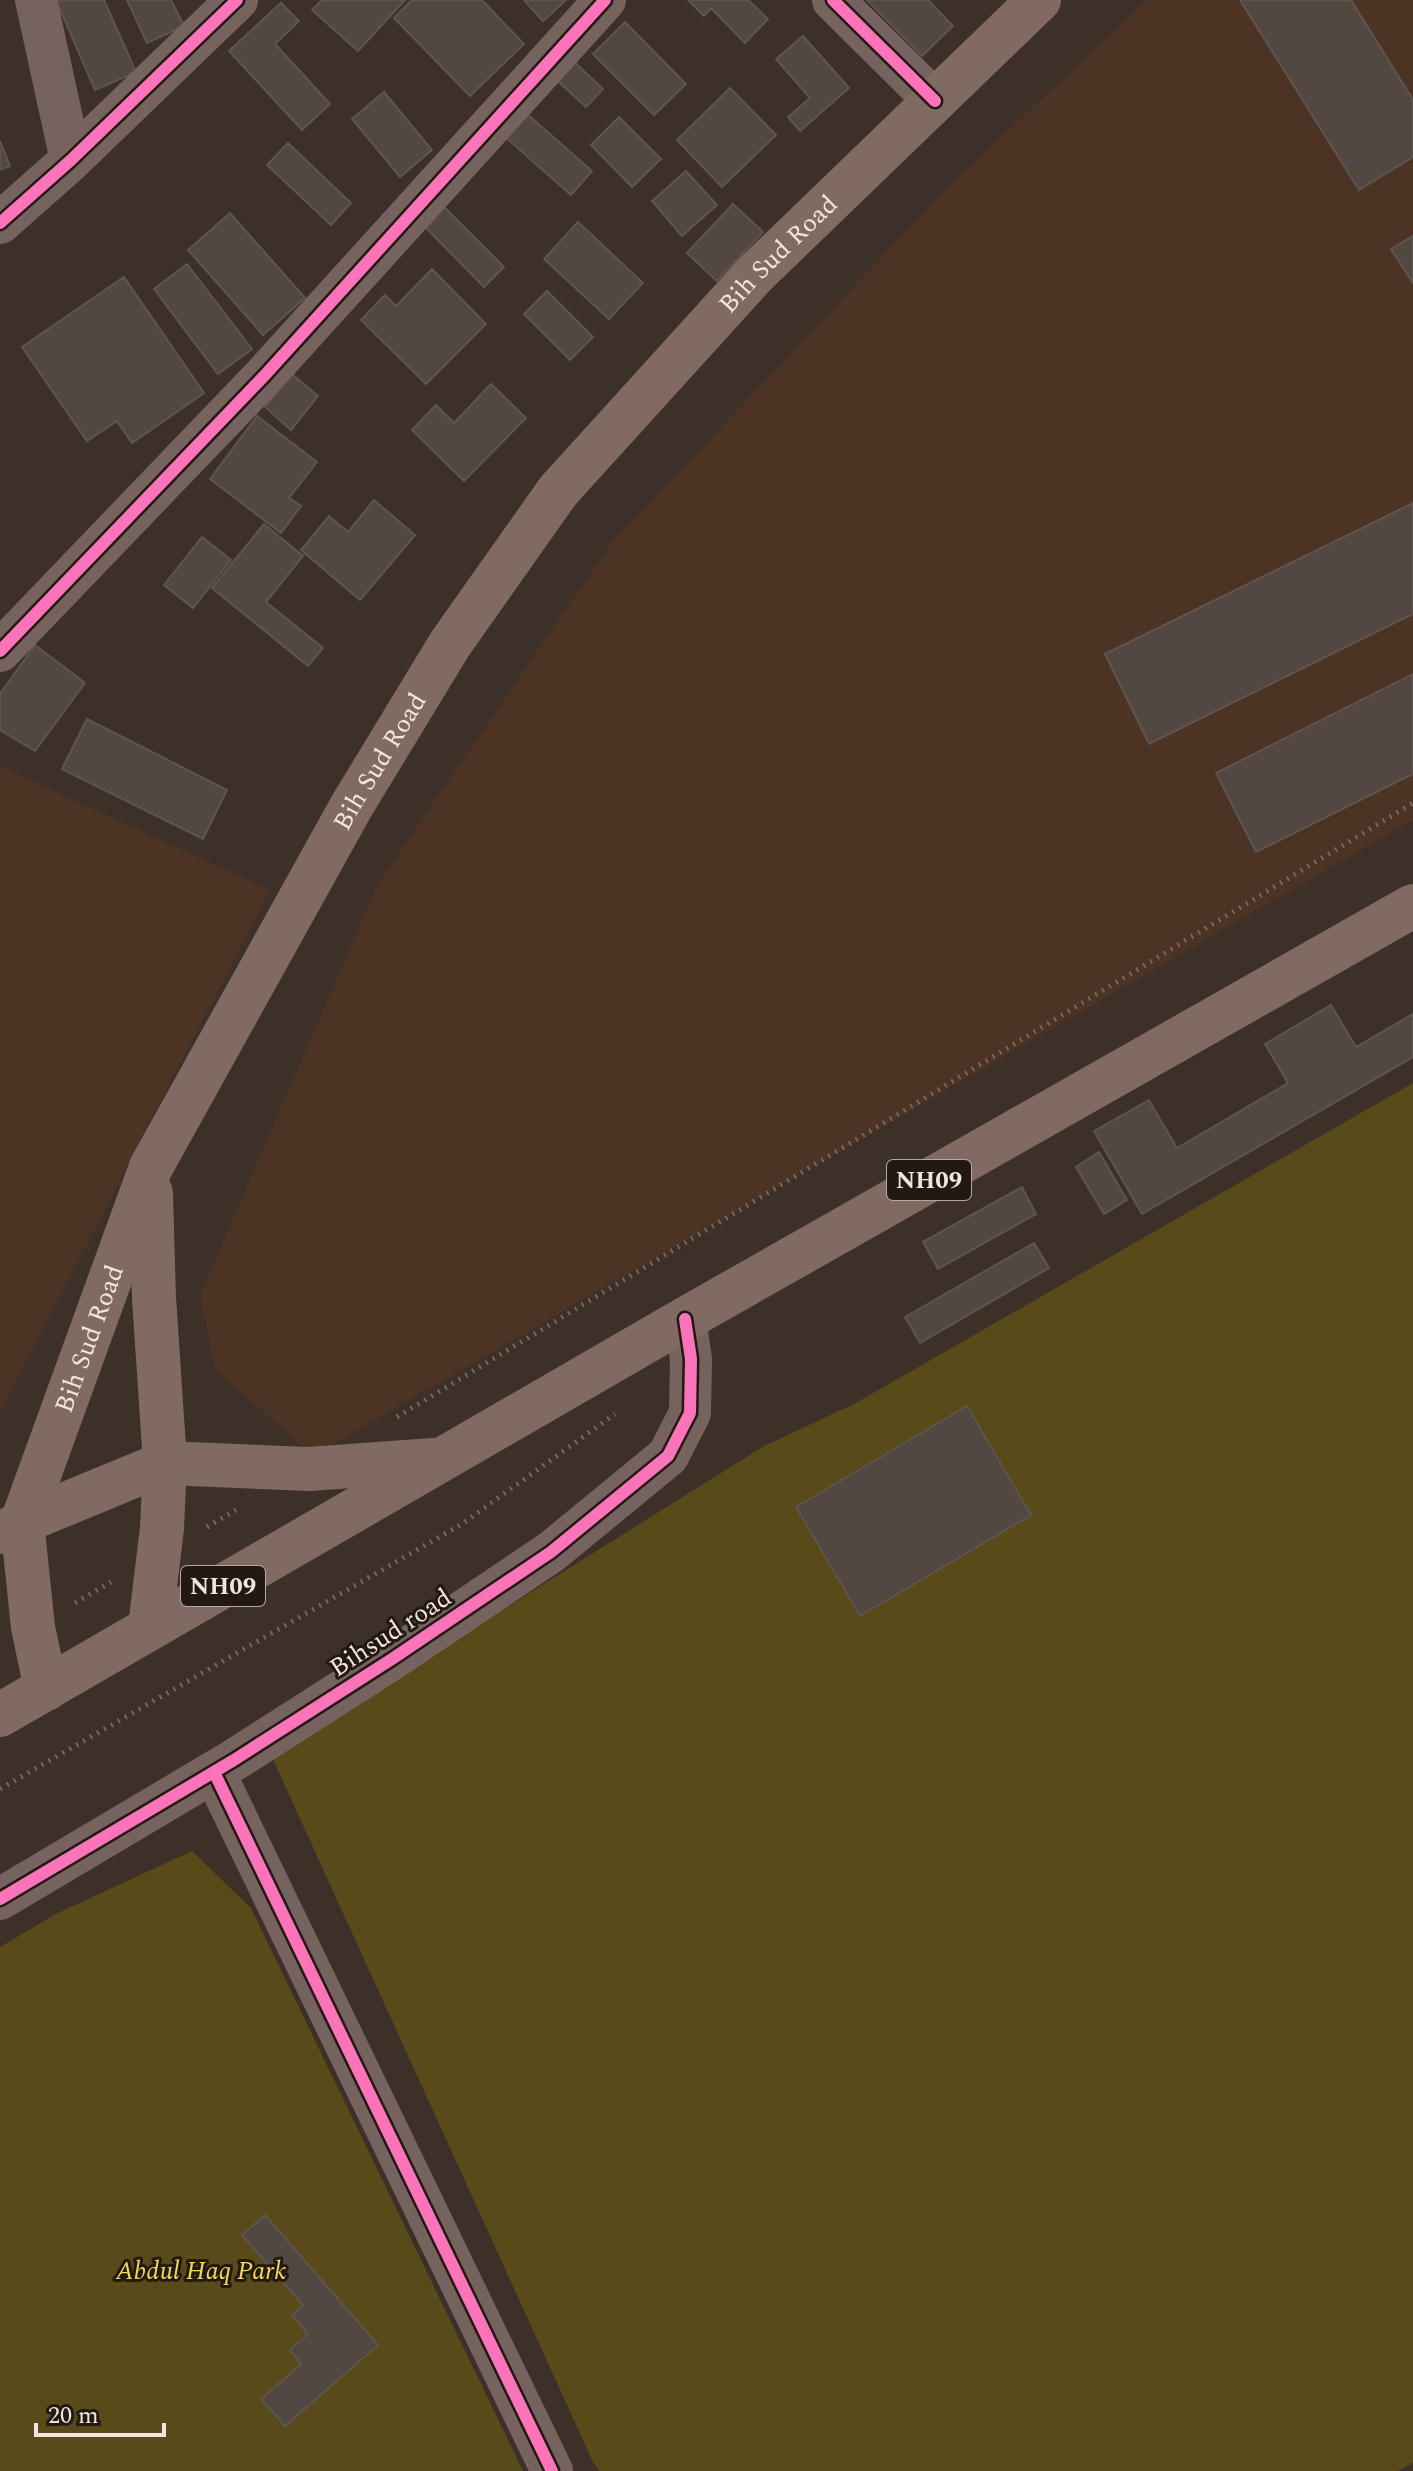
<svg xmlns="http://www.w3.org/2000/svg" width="1413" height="2471" font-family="Spectral,serif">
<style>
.built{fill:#4c3323}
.green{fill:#584b19}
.building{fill:#524841;stroke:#5e564e;stroke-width:2}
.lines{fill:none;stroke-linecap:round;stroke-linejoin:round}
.path{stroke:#756763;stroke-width:5;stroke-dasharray:2 6;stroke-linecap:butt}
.minor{stroke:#76635f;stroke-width:42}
.major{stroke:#826a64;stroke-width:44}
.cycleway-casing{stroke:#231913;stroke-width:17}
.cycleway{stroke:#fb73b8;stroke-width:12}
.labels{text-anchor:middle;stroke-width:6;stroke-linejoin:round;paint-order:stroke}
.shield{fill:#231913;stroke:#b5a8a0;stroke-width:2}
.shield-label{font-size:24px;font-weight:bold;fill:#f3e5dd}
.street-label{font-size:26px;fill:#f3e5dd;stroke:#231913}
.park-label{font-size:26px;font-style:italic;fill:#f4d758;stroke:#231913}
</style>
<rect width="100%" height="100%" fill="#3c3029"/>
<path class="built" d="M1147,0H1413V820L313,1456L215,1369L200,1295L377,885L610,545L950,185Z
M0,766L270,890L0,1413Z"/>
<path class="green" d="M1413,1083V2463L1398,2471H600L593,2462L271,1755L764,1446L854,1404Z
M192,1851L251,1908L523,2471H0V1947L56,1914Z"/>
<path class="building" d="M56,0H104L136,72L95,90Z
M127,0H171L184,26L147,43Z
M322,0H405L358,51L312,10Z
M412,0H482L524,44L470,96L394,18Z
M524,0H566L543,21Z
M688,0H748L768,19L745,43L711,8L704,16Z
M867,0H928L953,26L922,56Z
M1240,0H1351L1413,100V157L1359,190Z
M281,3L299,21L275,44L330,104L302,130L229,51Z
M625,22L686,84L654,115L593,54Z
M803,36L849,88L800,131L788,117L810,98L776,59Z
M568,56L603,89L586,107L551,75Z
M730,88L776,135L722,187L677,140Z
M384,92L432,150L400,177L352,119Z
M525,112L592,171L571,195L504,136Z
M619,117L661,159L632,187L591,145Z
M0,141L10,166L0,170Z
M288,143L351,203L331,225L267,165Z
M686,171L717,205L682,236L652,201Z
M441,204L504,267L484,287L422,224Z
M733,204L763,232L717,281L687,253Z
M230,213L305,298L263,335L188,250Z
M578,222L643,283L609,319L544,259Z
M1413,236V283L1391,249Z
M187,264L252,349L218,374L154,289Z
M432,269L486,324L426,384L361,320L385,295L396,306Z
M124,277L204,393L132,443L117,421L87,441L22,347Z
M547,291L593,337L570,360L524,314Z
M292,374L318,396L291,430L265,407Z
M491,384L526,418L464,481L412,430L436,405L454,423Z
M257,416L317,462L289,498L301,506L281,533L210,479Z
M374,500L415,535L360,600L301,550L329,516L348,532Z
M1413,503V614L1149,744L1105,654Z
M264,524L303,556L266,602L323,648L308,666L212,588Z
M202,537L231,560L193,608L164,585Z
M35,645L85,683L35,751L0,730V694Z
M1413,674V774L1256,852L1216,773Z
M87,719L227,790L203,839L62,769Z
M1331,1005L1356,1047L1413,1014V1057L1142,1214L1094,1131L1149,1100L1177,1148L1288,1083L1265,1044Z
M1099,1152L1127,1200L1104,1214L1076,1167Z
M1022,1187L1036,1214L938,1269L923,1242Z
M1034,1243L1049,1268L920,1343L905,1317Z
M967,1406L1031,1515L860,1616L796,1507Z
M265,2215L378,2345L285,2426L261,2399L301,2364L290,2350L308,2334L292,2315L303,2305L242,2235Z"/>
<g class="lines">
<path class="path" d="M397,1417L1413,803
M207,1527L236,1510
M75,1603L111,1582
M0,1789L462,1524L615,1414"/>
<path class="minor" d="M36,0L71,160
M833,0L935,101
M0,223L71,160L237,0
M0,651L265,375L605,0
M214,1772L552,2471
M0,1899L234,1760L392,1659L551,1552L668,1456L690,1413L691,1359L685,1319"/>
<g class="major">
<path d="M5,1532L22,1522L165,1463L309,1469L433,1460"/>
<path d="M150,1627L162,1528L165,1463L154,1298L151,1193"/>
<path id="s1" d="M46,1689L33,1627L22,1522L151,1167L351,807L450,644L558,491L754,275L1039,0"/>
<path d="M0,1715L685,1319L1413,906"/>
</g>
<g class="cycleway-casing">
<path id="cycleway" d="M833,0L935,101
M0,223L71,160L237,0
M0,651L265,375L605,0
M214,1772L552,2471
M0,1899L234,1760L392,1659L551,1552L668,1456L690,1413L691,1359L685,1319"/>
</g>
<use href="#cycleway" class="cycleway"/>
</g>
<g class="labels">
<g class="shield">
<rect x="887" y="1160" width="84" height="40" rx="6"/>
<rect x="181" y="1566" width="84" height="40" rx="6"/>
</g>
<g class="shield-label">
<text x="929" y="1188">NH09</text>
<text x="223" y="1594">NH09</text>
</g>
<g class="street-label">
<text dy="9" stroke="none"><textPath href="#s1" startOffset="1660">Bih Sud Road</textPath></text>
<text dy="9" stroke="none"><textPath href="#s1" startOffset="1012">Bih Sud Road</textPath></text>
<text dy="9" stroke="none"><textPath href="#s1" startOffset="364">Bih Sud Road</textPath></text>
<text transform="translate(390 1632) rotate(-33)" y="9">Bihsud road</text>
</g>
<g class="park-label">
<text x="201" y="2279">Abdul Haq Park</text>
</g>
</g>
<path d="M36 2423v12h128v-12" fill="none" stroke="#f3e5dd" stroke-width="4"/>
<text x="48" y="2423" font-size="24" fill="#f3e5dd" stroke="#231913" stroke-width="6" paint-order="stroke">20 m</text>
</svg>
